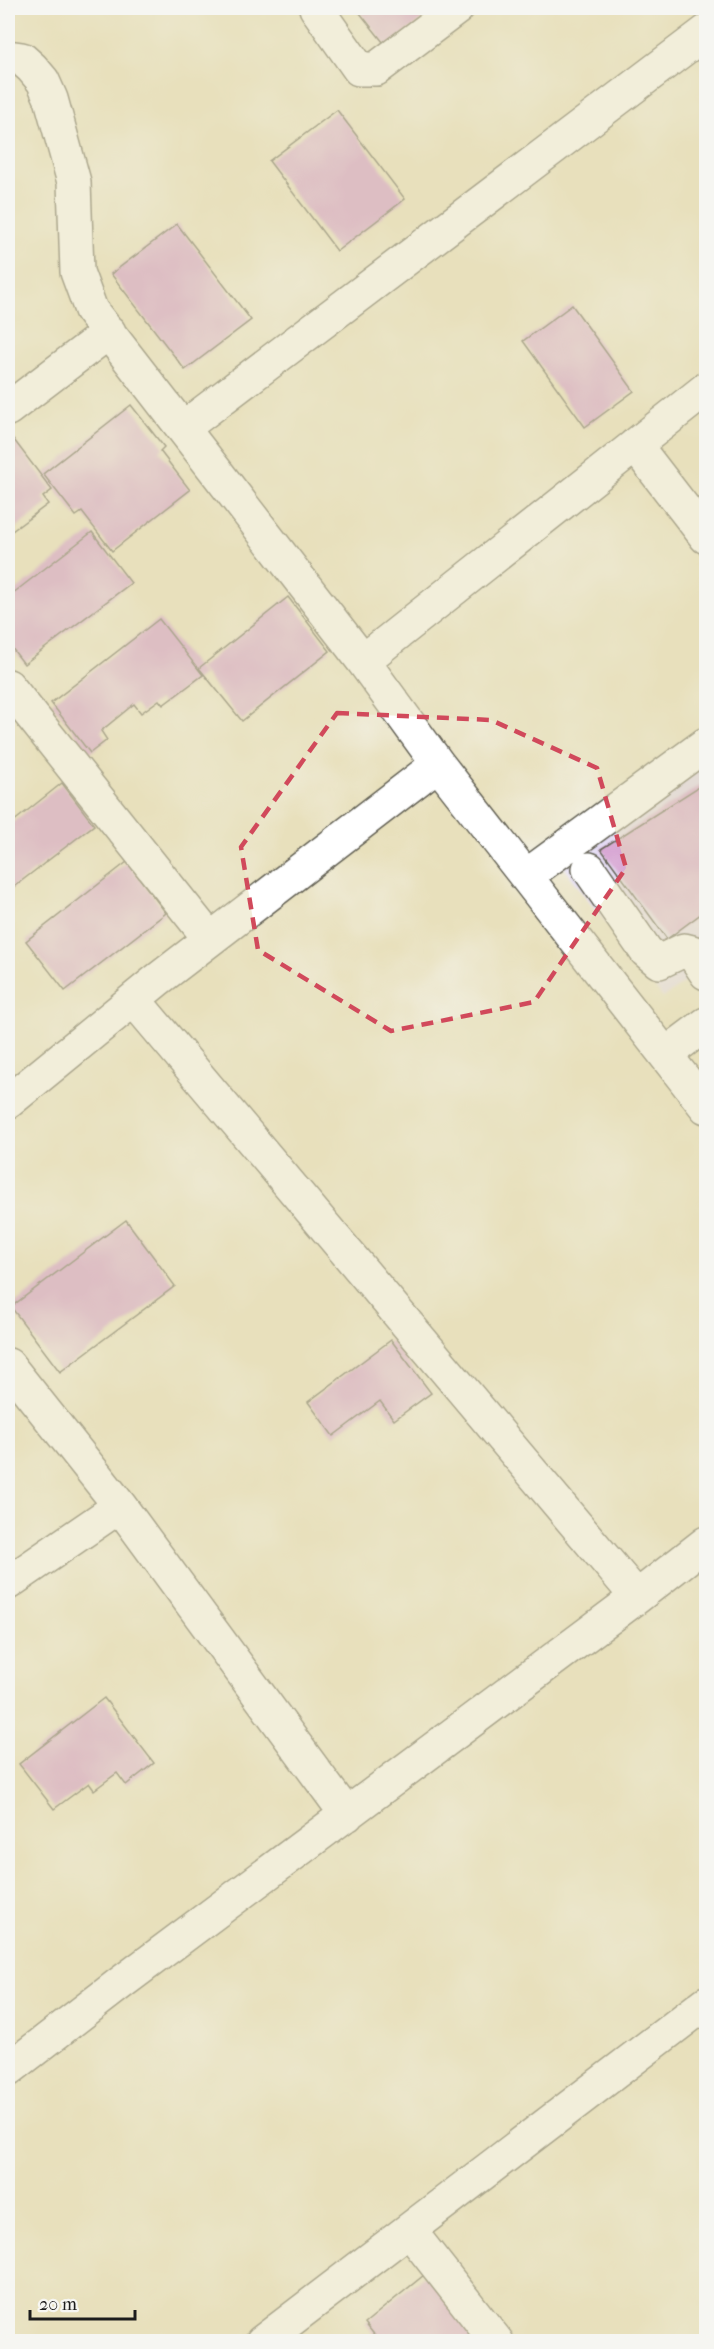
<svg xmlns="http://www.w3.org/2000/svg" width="714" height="2349" font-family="'IM FELL French Canon',serif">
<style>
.built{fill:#dfd5f5}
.building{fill:#d195cd}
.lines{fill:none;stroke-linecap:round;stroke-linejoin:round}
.minor-casing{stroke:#636154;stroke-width:36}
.minor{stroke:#fff;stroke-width:33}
.marked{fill:none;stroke:#d1495b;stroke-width:4.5;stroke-dasharray:12 8;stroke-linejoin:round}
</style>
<rect width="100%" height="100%" fill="#f6f6f2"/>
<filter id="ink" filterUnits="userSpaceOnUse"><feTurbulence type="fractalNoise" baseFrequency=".0167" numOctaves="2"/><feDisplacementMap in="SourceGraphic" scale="12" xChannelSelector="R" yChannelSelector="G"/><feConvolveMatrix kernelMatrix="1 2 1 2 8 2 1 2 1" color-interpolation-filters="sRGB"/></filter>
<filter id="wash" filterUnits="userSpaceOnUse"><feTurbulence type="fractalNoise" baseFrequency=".008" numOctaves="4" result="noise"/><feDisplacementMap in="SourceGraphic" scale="24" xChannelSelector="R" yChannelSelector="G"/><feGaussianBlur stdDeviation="1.35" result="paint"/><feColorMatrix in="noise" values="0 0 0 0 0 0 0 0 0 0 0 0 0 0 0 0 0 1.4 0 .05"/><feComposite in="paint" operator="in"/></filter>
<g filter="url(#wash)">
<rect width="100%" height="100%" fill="#e8e0bc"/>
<path class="built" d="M706,757V966L663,998L561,863Z"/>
<g id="blocks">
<path class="building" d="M356,8H438L387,47Z
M337,110L405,199L337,251L269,161Z
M177,224L251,320L185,370L111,274Z
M572,305L634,391L585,427L523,341Z
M131,405L164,447L160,451L190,490L112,551L82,512L76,516L43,474Z
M11,436L52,490L43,497L48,504L8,534V438Z
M92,532L131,583L24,664L8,643V597Z
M288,597L330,651L242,721L199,668Z
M159,619L203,675L163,705L159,700L141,713L134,704L101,731L107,740L90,753L51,703Z
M706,782V910L667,939L601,849Z
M62,783L94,825L11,889L8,884V826Z
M127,862L166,913L65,991L26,941Z
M126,1220L175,1286L60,1372L11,1307Z
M391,1340L431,1393L394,1420L380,1401L333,1436L308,1402Z
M104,1698L154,1763L126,1785L117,1773L94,1790L89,1783L54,1809L19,1764Z
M429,2271L487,2342H380L365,2323Z"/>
</g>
</g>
<g filter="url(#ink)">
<use href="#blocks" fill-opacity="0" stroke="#636154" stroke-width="1.5"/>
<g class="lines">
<g class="minor-casing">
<path id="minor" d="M316,8L359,69H376L457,8
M8,57L22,59L32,68L43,81L51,99L74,182L77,272L91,310L363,661L438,764L706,1107
M8,409L109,332
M183,428L706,32
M635,445L706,537
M363,661L706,389
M8,686L210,939
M589,869L646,951L659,962L684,950L692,952L706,973
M526,876L706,744
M134,1000L637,1597
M666,1054L706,1024
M8,1102L156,981L438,764
M8,1365L120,1506L347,1815
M8,1583L120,1506
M8,2070L118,1985L637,1597L706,1543
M409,2230L497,2342
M262,2342L706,2003"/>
</g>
<use href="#minor" class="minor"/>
</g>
</g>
<path d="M0 0H714V2349H0ZM337,713L491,720L597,768L626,868L534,1002L391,1031L258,950L241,847Z" fill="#e8e0bc" fill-opacity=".55" fill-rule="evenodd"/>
<path class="marked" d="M337,713L491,720L597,768L626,868L534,1002L391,1031L258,950L241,847Z"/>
<rect width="714" height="2349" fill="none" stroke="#f6f6f2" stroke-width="30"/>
<path d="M30 2310v9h105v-9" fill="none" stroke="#1c1c1c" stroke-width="3"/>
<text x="39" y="2310" font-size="18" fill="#1c1c1c" stroke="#f6f6f2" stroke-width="4.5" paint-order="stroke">20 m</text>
</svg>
